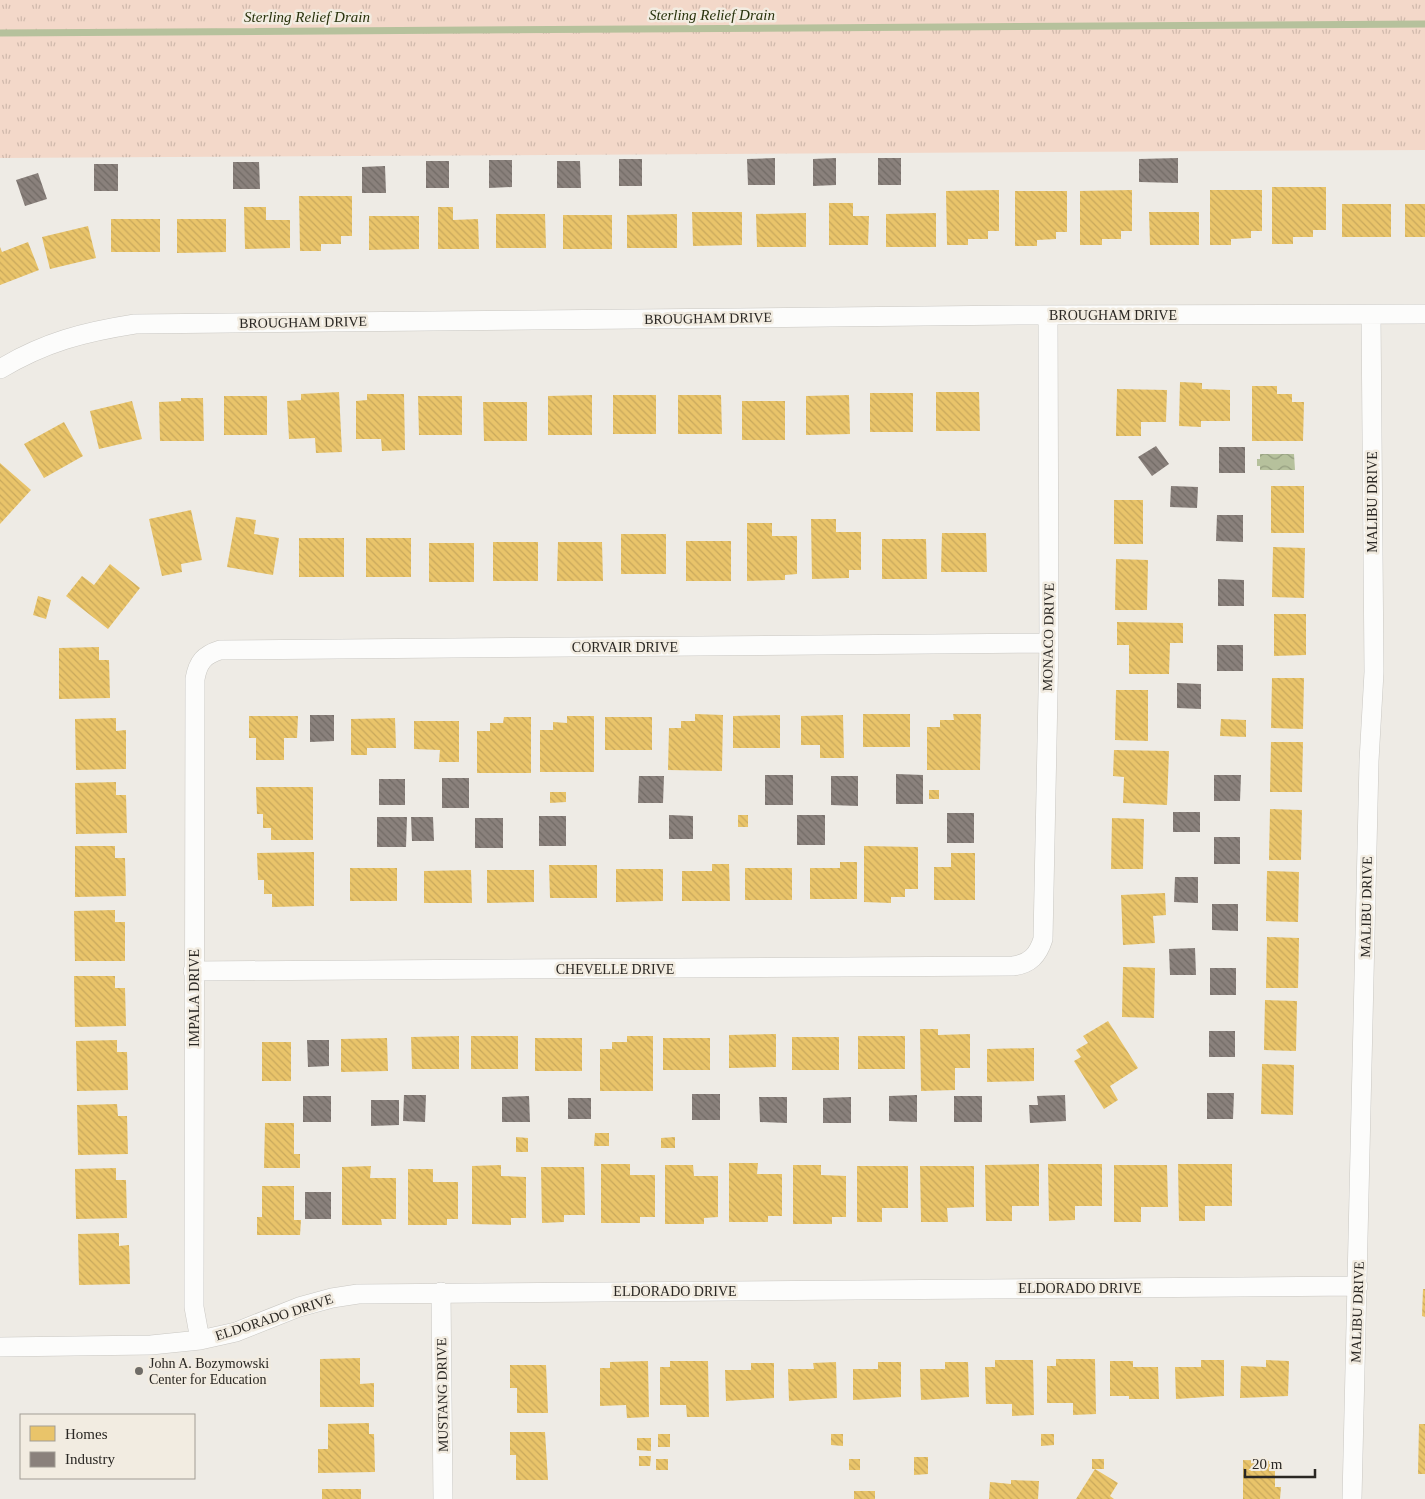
<svg xmlns="http://www.w3.org/2000/svg" width="1425" height="1499" font-family="Georgia,serif">
<style>
.grass{fill:url(#grass-tufts)}
.water{fill:url(#water-waves)}
.homes{fill:url(#homes-back-hatch)}
.industry{fill:url(#industry-back-hatch)}
.lines{fill:none;stroke-linecap:round;stroke-linejoin:round}
.stream{stroke:#b6c19c;stroke-width:7}
.street-casing{stroke:#c9c7c2;stroke-width:20}
.street{stroke:#fcfcfb;stroke-width:19}
.poi-dot{fill:#6f6c67;stroke:#f2ece1;stroke-width:2}
.labels{text-anchor:middle;stroke-width:5;stroke-linejoin:round;paint-order:stroke}
.street-label{font-size:14px;fill:#2a2723;stroke:#f2ece1}
.poi-label{font-size:14px;fill:#2a2723;stroke:#f2ece1;text-anchor:start}
.water-label{font-size:15px;font-style:italic;fill:#28320c;stroke:#f2ece1}
</style>
<defs>
<pattern id="grass-tufts" width="24" height="20" patternUnits="userSpaceOnUse" patternTransform="scale(1.25)"><rect width="24" height="20" fill="#f3d8c9"/><path d="M3 7l-1-3M5 7V3M7 7l1-3M15 17l-1-3M17 17v-4M19 17l1-3" fill="none" stroke="#d0b9ac"/></pattern>
<pattern id="water-waves" width="16" height="10" patternUnits="userSpaceOnUse" patternTransform="scale(1.25)"><rect width="16" height="10" fill="#b6c19c"/><path d="M0 5q4-4 8 0t8 0" fill="none" stroke="#949d7f"/></pattern>
<pattern id="homes-back-hatch" width="6" height="6" patternUnits="userSpaceOnUse" patternTransform="scale(1.25)"><rect width="6" height="6" fill="#e9c46a"/><path d="M-1 5l2 2M0 0l6 6M5-1l2 2" fill="none" stroke="#c8a85c"/></pattern>
<pattern id="industry-back-hatch" width="6" height="6" patternUnits="userSpaceOnUse" patternTransform="scale(1.25)"><rect width="6" height="6" fill="#8a817c"/><path d="M-1 5l2 2M0 0l6 6M5-1l2 2" fill="none" stroke="#716a65"/></pattern>
</defs>
<rect width="100%" height="100%" fill="#eeebe5"/>
<path class="grass" d="M0,0H1425V150L0,158Z"/>
<path class="water" d="M1260,454H1294L1295,470H1260V466H1257V459H1260Z"/>
<path class="homes" d="M1272,187H1326V230H1313V237H1293V244H1272Z
M999,190V231H988V239H968V245H947L946,191Z
M1132,190V231H1121V239H1102V245H1080V191Z
M1210,190H1262V231H1251V238L1231,239V245H1210Z
M1015,191H1067V232H1056V239L1037,240V246H1015Z
M299,196H352V236H341V244H321V251H300Z
M829,203H853V216H869L868,245H829Z
M1342,204H1391V237H1342Z
M1405,204H1425V237H1405Z
M244,207H266V220H290V248L245,249Z
M438,207H453V220L478,219L479,249H438Z
M692,212H742V245L693,246Z
M1149,212H1199V245H1150Z
M806,213V247H757L756,214Z
M936,213V247H886V214Z
M496,214H545L546,248H496Z
M677,214V248H627V215Z
M563,215H612V249H563Z
M369,216H419V249L369,250Z
M111,219H160V252H111Z
M177,219H226V252L177,253Z
M88,226L96,258L50,269L42,237Z
M28,242L39,270L0,285V247L2,252Z
M1180,382L1202,383V389L1230,390V421H1201V427L1179,426Z
M1252,386H1277V394H1292V402H1304L1303,441H1252Z
M1117,389L1167,390L1166,422H1141V436H1116Z
M339,392L342,452L316,453L315,438L289,439L287,401L301,400V394Z
M936,392H979L980,431H936Z
M870,393H913V432H870Z
M367,394H404L405,450L382,451L381,439H356V401L367,400Z
M592,395V435H548V396Z
M613,395H656V434H613Z
M678,395H721L722,434H678Z
M849,395L850,434L806,435V396Z
M224,396H267V435H224Z
M418,396H462V435H419Z
M181,398H203L204,441H160L159,402L181,401Z
M132,401L142,439L99,449L90,411Z
M742,401H785V440H742Z
M483,402H527V441H484Z
M64,422L83,456L44,478L24,444Z
M0,463L31,490L0,524Z
M1271,486H1304V533H1271Z
M1114,500H1143V544H1114Z
M191,510L202,560L181,564L182,572L162,576L149,519Z
M236,517L256,520L254,534L279,538L273,575L227,567Z
M811,519H836V532H861V570H849V578L812,579Z
M747,523H772V536H797V574L785,575V580L747,581Z
M942,533H986L987,572H941Z
M621,534H666V574H621Z
M299,538H344V577H299Z
M366,538H411V577H366Z
M882,539H926L927,579H882Z
M686,541H731V581H686Z
M493,542H538V581H493Z
M558,542H602L603,581H557Z
M429,543H474V582H429Z
M1273,547L1305,548L1304,598L1272,597Z
M1116,559L1148,560L1147,610H1115Z
M110,564L140,588L108,629L66,596L82,576L94,585Z
M38,596L51,600L46,619L33,615Z
M1274,614H1306V655L1274,656Z
M1117,622L1183,623V643H1170L1169,674H1129V645H1117Z
M99,647V660H109L110,698L59,699V648Z
M1272,678H1304L1303,729L1271,728Z
M1116,690H1148V741L1115,740Z
M695,714L723,715L722,771L668,770L669,728H681V721H695Z
M863,714H910V747H863Z
M953,714H981L980,770H927V727H940V720H954Z
M780,715V748H733V716Z
M843,715L844,758H820V745H801V716Z
M249,716H298L297,738H284V760H256V738H249Z
M567,716H594V772H540V730H553V722L567,723Z
M504,717H531V773H477V731H490V723H503Z
M605,717H652V750H605Z
M116,718V731L126,730V769L76,770L75,719Z
M395,718L396,748H367V755H351V719Z
M1221,719L1246,720V737L1220,736Z
M414,721H459V762H439L440,750L414,749Z
M1271,742H1303L1302,792H1270Z
M1114,750L1169,751L1167,805L1123,803L1124,777L1113,776Z
M116,782V795H126L127,833L76,834L75,783Z
M256,787H313V840H271V828H263V814H257Z
M929,790H939V799H929Z
M550,792H566V802L550,803Z
M1270,809L1302,810L1301,860H1269Z
M738,815H748V827H738Z
M1112,818L1144,819L1143,869H1111Z
M75,846H115V858H125L126,896L75,897Z
M864,846L918,847V889H905V897H891V903L864,902Z
M314,852V906L272,907V894H264V880H258L257,853Z
M951,853H975V900H934V867H951Z
M840,862H857V899H810V868H840Z
M712,864H729L730,901H682V871H712Z
M549,865H597V898H550Z
M350,868H397V901H350Z
M745,868H792V900H745Z
M616,869H663V901L616,902Z
M471,870L472,903H424V871Z
M487,870H534V902L487,903Z
M1267,871L1299,872L1298,922L1266,921Z
M1165,893L1166,915L1153,916L1155,943L1123,945L1121,895Z
M115,910V922H125V961H75L74,911Z
M1267,937L1299,938L1298,988H1266Z
M1123,967L1155,968L1154,1018L1122,1017Z
M74,976H115V988H125L126,1026L75,1027Z
M1265,1000L1297,1001L1296,1051L1264,1050Z
M1108,1021L1138,1068L1110,1086L1118,1100L1104,1109L1074,1061L1081,1057L1076,1050L1088,1043L1083,1036Z
M920,1029H938V1035L970,1034V1068H955V1090L921,1091Z
M776,1034V1067L729,1068V1035Z
M459,1036V1069H412L411,1037Z
M471,1036H518V1069H471Z
M627,1036H653V1091H600V1049H612V1042H627Z
M858,1036H905V1069H858Z
M792,1037H839V1070H792Z
M387,1038L388,1071L341,1072V1039Z
M535,1038H582V1071H535Z
M663,1038H710V1070H663Z
M117,1040V1052H127L128,1090L77,1091L76,1041Z
M262,1042H291V1081H262Z
M1034,1048V1081L987,1082V1049Z
M1262,1064L1294,1065L1293,1115L1261,1114Z
M117,1104L118,1116H127L128,1154L78,1155L77,1105Z
M265,1123H294V1154H300V1168H264Z
M595,1133H609V1146H594Z
M516,1137L528,1138V1152H516Z
M675,1137V1148H661V1138Z
M729,1163H758L757,1174H782V1216H768V1222H729Z
M601,1164H630V1175H655V1217H640V1223H601Z
M1039,1164V1206H1012V1221H986L985,1165Z
M1048,1164H1102V1206H1075V1220L1049,1221Z
M1178,1164H1232V1206H1205V1221H1179Z
M501,1165V1176L526,1177V1218H511V1225L472,1224V1166Z
M665,1165H693L694,1176H718V1217L704,1218V1224H665Z
M793,1165H821V1175L846,1176V1217H832V1224H793Z
M1114,1165H1167L1168,1207H1141V1222H1114Z
M371,1166L370,1178H396V1219H381L382,1225H342V1167Z
M857,1166H908V1208H882V1222H857Z
M920,1166H974V1207L947,1208L948,1222H921Z
M541,1167H584L585,1215H564V1222L542,1223Z
M116,1168V1180H126L127,1218L76,1219L75,1169Z
M408,1169H433V1182H458V1219H447V1225H408Z
M262,1186H294V1220H301L300,1235H257V1217H262Z
M119,1233V1246L129,1245L130,1284L79,1285L78,1234Z
M1423,1289H1425V1317L1422,1316Z
M360,1358V1384L374,1383V1407H320V1359Z
M1056,1359H1095L1096,1414L1073,1415V1403H1047V1366H1056Z
M995,1360H1033L1034,1415L1012,1416V1404H986L985,1367H995Z
M1201,1360H1224V1396L1176,1399L1175,1367H1201Z
M1266,1360L1289,1361L1288,1396L1240,1398L1241,1366L1266,1367Z
M648,1361L649,1417L627,1418L626,1405L600,1406V1368H610V1362Z
M670,1361H708L709,1417H687L686,1405H660V1367H670Z
M1110,1361H1133V1367H1158L1159,1399H1129V1396H1110Z
M836,1362L837,1398L789,1401L788,1369H814L813,1363Z
M878,1362H901V1397L853,1400V1369H878Z
M945,1362H968L969,1397L921,1400L920,1369H945Z
M751,1363H774V1398L726,1401L725,1370H751Z
M510,1365H546L548,1413H517V1388H510Z
M369,1423V1434H374L375,1472L318,1473V1449H328V1424Z
M1419,1424H1425V1474H1418Z
M510,1432H545L548,1480H516V1455H510Z
M658,1434H670V1447H658Z
M831,1434H843V1446L831,1445Z
M1041,1434H1054V1445L1041,1446Z
M637,1438H651V1451L637,1450Z
M639,1456H651L650,1466H639Z
M914,1457H928V1474L914,1475Z
M656,1459H668V1470H656Z
M849,1459H860V1470H849Z
M1092,1459H1104V1469H1092Z
M1243,1460L1275,1461V1487H1281L1280,1499H1243Z
M1095,1469L1118,1483L1110,1496L1114,1499H1076Z
M1011,1480L1039,1481L1038,1499H989L990,1482L1011,1484Z
M322,1489H361V1499H322Z
M854,1491H875V1499H854Z"/>
<path class="industry" d="M775,158V185H748L747,159Z
M836,158V185L813,186V159Z
M878,158H901V185H878Z
M1178,158V183L1139,182V159Z
M619,159H642V186H619Z
M489,160H512V187L489,188Z
M426,161H449V188H426Z
M557,161H580L581,188H557Z
M233,162H259L260,189H233Z
M94,164H118V191H94Z
M385,166L386,193H362V167Z
M38,173L47,199L25,206L16,180Z
M1156,446L1169,464L1152,476L1138,457Z
M1219,447H1245V473H1219Z
M1171,486L1198,487L1197,508L1170,507Z
M1217,515H1243V542L1216,541Z
M1218,579L1244,580V606H1218Z
M1217,645H1243V671H1217Z
M1177,683L1201,684V709L1177,708Z
M310,715H334V741L310,742Z
M896,774L923,775V804H896Z
M765,775H793V805H765Z
M1214,775H1241L1240,801H1214Z
M639,776H664L663,803H638Z
M831,776H858V806L831,805Z
M442,778H469V808H442Z
M379,779H405V805H379Z
M1173,812H1200V832H1173Z
M947,813H974V843H947Z
M669,815L693,816V839H669Z
M797,815H825V845H797Z
M539,816H566V846H539Z
M377,817H407L406,847H377Z
M411,817H433L434,841H412Z
M475,818H503V848H475Z
M1214,837H1240V864H1214Z
M1175,877H1198V903L1174,902Z
M1212,904H1238V931L1212,930Z
M1195,948L1196,975H1170L1169,949Z
M1210,968H1236V995H1210Z
M1209,1031H1235V1057H1209Z
M307,1040H329V1066L308,1067Z
M1207,1093H1234L1233,1119H1207Z
M692,1094H720V1120H692Z
M404,1095H426L425,1122L403,1121Z
M917,1095V1122L889,1121V1096Z
M1065,1095L1066,1121L1030,1123L1029,1105H1038L1037,1096Z
M303,1096H331V1122H303Z
M529,1096L530,1122H502V1097Z
M954,1096H982V1122H954Z
M759,1097H787V1123L760,1122Z
M851,1097V1123H823V1098Z
M568,1098H591V1119H568Z
M371,1100H399V1125L371,1126Z
M305,1192H331V1219H305Z"/>
<g class="lines">
<path class="stream" d="M0,33L1425,24"/>
<g class="street-casing">
<path id="street" d="M0,369C45,342 84,332 135,324L1028,315L1425,314
M193,971L1013,966C1030,964 1038,955 1043,939L1049,643L1048,315
M441,1292L443,1499
M200,1340L194,1307V1284L195,679C198,662 204,655 220,650L1049,643
M0,1347L151,1345L200,1340L236,1332L299,1307L332,1298L358,1294L1358,1286
M1352,1499L1369,761L1374,672L1371,315"/>
</g>
<use href="#street" class="street"/>
</g>
<circle class="poi-dot" cx="139" cy="1371" r="5"/>
<g class="labels">
<g class="street-label">
<text x="1113" y="320">BROUGHAM DRIVE</text>
<text transform="translate(708 318) rotate(-1)" y="5">BROUGHAM DRIVE</text>
<text transform="translate(303 322) rotate(-1)" y="5">BROUGHAM DRIVE</text>
<text transform="translate(1372 502) rotate(-90)" y="5">MALIBU DRIVE</text>
<text transform="translate(1048 637) rotate(-89)" y="5">MONACO DRIVE</text>
<text x="625" y="652">CORVAIR DRIVE</text>
<text transform="translate(1366 907) rotate(-89)" y="5">MALIBU DRIVE</text>
<text x="615" y="974">CHEVELLE DRIVE</text>
<text transform="translate(194 998) rotate(-90)" y="5">IMPALA DRIVE</text>
<text x="1080" y="1293">ELDORADO DRIVE</text>
<text x="675" y="1296">ELDORADO DRIVE</text>
<text transform="translate(1357 1312) rotate(-88)" y="5">MALIBU DRIVE</text>
<text transform="translate(274 1317) rotate(-18)" y="5">ELDORADO DRIVE</text>
<text transform="translate(442 1395) rotate(-91)" y="5">MUSTANG DRIVE</text>
</g>
<g class="poi-label">
<text x="149" y="1368">John A. Bozymowski<tspan x="149" dy="16">Center for Education</tspan></text>
</g>
<g class="water-label">
<text x="712" y="20">Sterling Relief Drain</text>
<text x="307" y="22">Sterling Relief Drain</text>
</g>
</g>
<rect x="20" y="1414" width="175" height="65" fill="#f2ece1" stroke="#a29d95"/>
<rect x="30" y="1426" width="25" height="15" fill="#e9c46a" stroke="#a29d95"/>
<text x="65" y="1439" font-size="15" fill="#2a2723">Homes</text>
<rect x="30" y="1452" width="25" height="15" fill="#8a817c" stroke="#a29d95"/>
<text x="65" y="1464" font-size="15" fill="#2a2723">Industry</text>
<path d="M1245 1469v8h70v-8" fill="none" stroke="#2a2723" stroke-width="2.5"/>
<text x="1252" y="1469" font-size="15" fill="#2a2723" stroke="#f2ece1" stroke-width="4" paint-order="stroke">20 m</text>
</svg>
